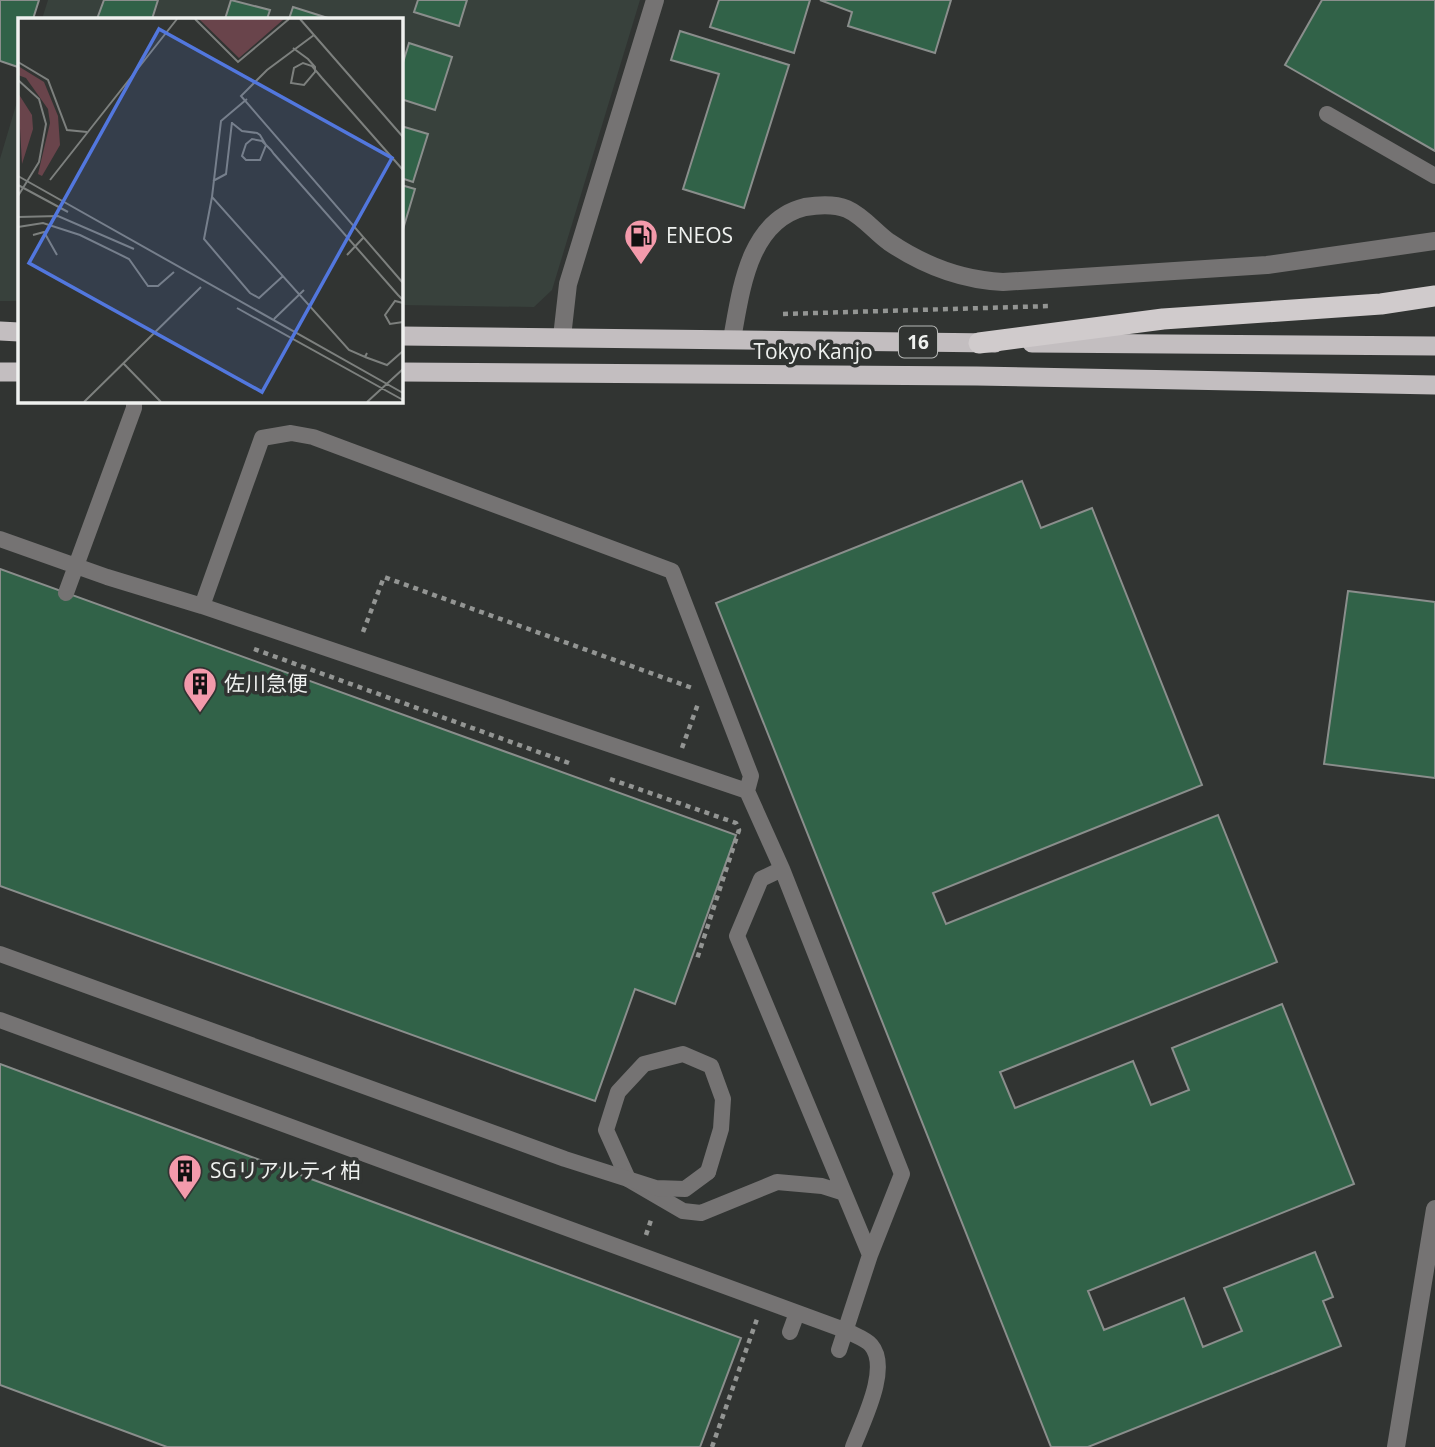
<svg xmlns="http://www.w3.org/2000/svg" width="1435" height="1447" font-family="'Open Sans','Noto Sans JP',sans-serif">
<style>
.built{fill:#38413c}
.building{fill:#316248;stroke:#8a8e8c;stroke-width:2}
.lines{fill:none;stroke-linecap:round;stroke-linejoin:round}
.path{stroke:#939593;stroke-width:4.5;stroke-dasharray:5 5;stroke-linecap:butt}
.service{stroke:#757373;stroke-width:16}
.minor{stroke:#757373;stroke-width:18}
.tertiary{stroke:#757373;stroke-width:18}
.trunk{stroke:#c3bec0;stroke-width:19}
.motorway{stroke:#d0cbcc;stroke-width:21}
.service-bridge{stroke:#757373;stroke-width:16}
.labels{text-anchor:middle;stroke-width:7;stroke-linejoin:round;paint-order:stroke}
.shield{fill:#313432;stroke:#b6b8b6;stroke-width:2}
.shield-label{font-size:19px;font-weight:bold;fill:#eff1ef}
.poi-label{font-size:21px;fill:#eff1ef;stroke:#313432;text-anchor:start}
.street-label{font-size:21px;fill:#eff1ef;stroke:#313432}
.inset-road{fill:none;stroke:#7d807e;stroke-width:2}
.view{fill:#5277de;fill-opacity:0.15;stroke:#5277de;stroke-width:3.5}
.inset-edge{fill:none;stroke:#eff1ef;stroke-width:3.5}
</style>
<rect width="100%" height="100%" fill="#313432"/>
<path class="built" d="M48,0H640L552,290L534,307L401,305V19H42Z
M19,95V301H0V159Z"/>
<path class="building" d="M0,0H39L33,19H19L18,67L0,61Z
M104,0H158L152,19H97Z
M231,0L270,10L267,19H225Z
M418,0H467L459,26L414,12Z
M719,0H810L794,53L710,27Z
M820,0H951L935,53L848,26L852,12Z
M1322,0H1435V151L1285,65Z
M293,7L331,19H289Z
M680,31L789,65L744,208L683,189L719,74L671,60Z
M409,43L452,57L435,110L401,99V69Z
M401,126L428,134L413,182L401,178Z
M401,185L415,189L401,236Z
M1022,481L1041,528L1092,508L1202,785L933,893L946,924L1218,815L1277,962L1000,1072L1015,1108L1133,1061L1151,1105L1189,1090L1172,1048L1282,1004L1354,1184L1088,1291L1104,1330L1184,1298L1203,1347L1242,1331L1224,1288L1315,1252L1333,1297L1323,1301L1341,1346L1088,1447H1051L716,603Z
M0,569L736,835L675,1004L635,989L595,1101L0,886Z
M1348,591L1435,602V778L1324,764Z
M0,1064L741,1338L700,1447H167L0,1385Z"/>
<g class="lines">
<path class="path" d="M783,314L1051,306
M363,632L384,577L695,689
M254,649L569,763
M682,748L699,701
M610,779L736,823L739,830L697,959
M646,1235L652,1217
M712,1447L757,1319"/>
<path class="service" d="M1327,114L1435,176
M0,539L107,577L202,606L747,791L782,869L902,1174L870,1255L839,1350
M66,593L134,408V401
M202,606L262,438L291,433L313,437L672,571L751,776L747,791
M782,869L761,879L737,936L870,1255
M0,1020L847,1331C854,1335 866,1339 871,1345C891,1368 862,1423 853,1447
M708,1172L721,1129L723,1099L711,1066L683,1054L644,1064L618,1092L606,1130L628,1179L683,1211L701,1213L777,1182L822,1186L844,1193
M790,1332L797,1313"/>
<path class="minor" d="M1396,1447L1435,1209"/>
<path class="tertiary" d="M562,337L568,284L655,0
M732,339C741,291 748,221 805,207C817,205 835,204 847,209C863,216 875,232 889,242C923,265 962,280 1003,282L1267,265L1435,241"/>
<path class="trunk" d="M0,331L19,332
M401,336L995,343
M1032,343L1435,346
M0,372H19
M401,372L977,376L1435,385"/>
<path class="motorway" d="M979,343L1163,319L1381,304L1435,296"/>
<path class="service-bridge" d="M0,954L565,1159L656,1188L685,1189L708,1172"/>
</g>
<defs>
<g id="fuel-pin" transform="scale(1.75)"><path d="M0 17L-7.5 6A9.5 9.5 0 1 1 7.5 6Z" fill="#f39aab" stroke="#313432"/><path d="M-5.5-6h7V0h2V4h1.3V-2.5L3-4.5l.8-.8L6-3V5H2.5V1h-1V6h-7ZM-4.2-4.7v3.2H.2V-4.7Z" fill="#111"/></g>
<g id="building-pin" transform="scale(1.75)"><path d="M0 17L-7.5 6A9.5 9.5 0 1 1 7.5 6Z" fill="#f39aab" stroke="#313432"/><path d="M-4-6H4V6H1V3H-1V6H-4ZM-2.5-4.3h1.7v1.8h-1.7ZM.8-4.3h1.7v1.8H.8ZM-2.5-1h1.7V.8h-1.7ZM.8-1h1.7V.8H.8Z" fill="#111"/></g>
</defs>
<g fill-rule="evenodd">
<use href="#fuel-pin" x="641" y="236"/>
<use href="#building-pin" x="200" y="684"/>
<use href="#building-pin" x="185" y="1171"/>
</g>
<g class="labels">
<rect class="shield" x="899" y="326.5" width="38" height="31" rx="5"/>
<g class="shield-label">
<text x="918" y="349">16</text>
</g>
<g class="poi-label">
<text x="666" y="243">ENEOS</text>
<text x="224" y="691">佐川急便</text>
<text x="210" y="1178">SGリアルティ柏</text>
</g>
<g class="street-label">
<text x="813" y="359">Tokyo Kanjo</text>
</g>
</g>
<g transform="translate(18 18)">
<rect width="385" height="385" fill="#313432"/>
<path d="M181,1H266L221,40ZM0,48L26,64L40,98L42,127L24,158L20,156L32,105L30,91L8,60L0,57ZM0,75L14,97L15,111L4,146Z" fill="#69444b"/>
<path class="inset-road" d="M177,1L220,44L271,1M282,1L385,119M296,17L249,52L223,78L385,265M275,30L290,41L297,49V54L286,67L273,65L276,50L285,45L294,48L304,60L341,102L385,152M0,44L30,62L49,112L69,114M0,62L21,81L28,106L21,144L0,178M229,81L203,103L194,179L331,332L347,339L349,335M214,105L224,113L239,115L242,117L248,127L242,142H228L224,138L228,126L234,121L244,123L253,132L256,136L380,277L385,282M0,158L385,375M32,162L159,1M195,163L208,156L214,104M0,167L50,194M194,179L186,221L232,275L241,280L265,258M0,199L40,198L116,231M0,209L25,205L62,217L111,241L130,268H140L156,254M15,217L26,214L39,237M329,237L345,220M385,285L377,283L367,297L372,306L385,304M219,290L385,382M256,301L286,272M347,339L369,347L385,333M106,346L143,384M66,384L183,269M349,384L385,351"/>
<path class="view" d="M141,11L374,140L244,374L11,245Z"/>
<rect width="385" height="385" class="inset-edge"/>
</g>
</svg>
